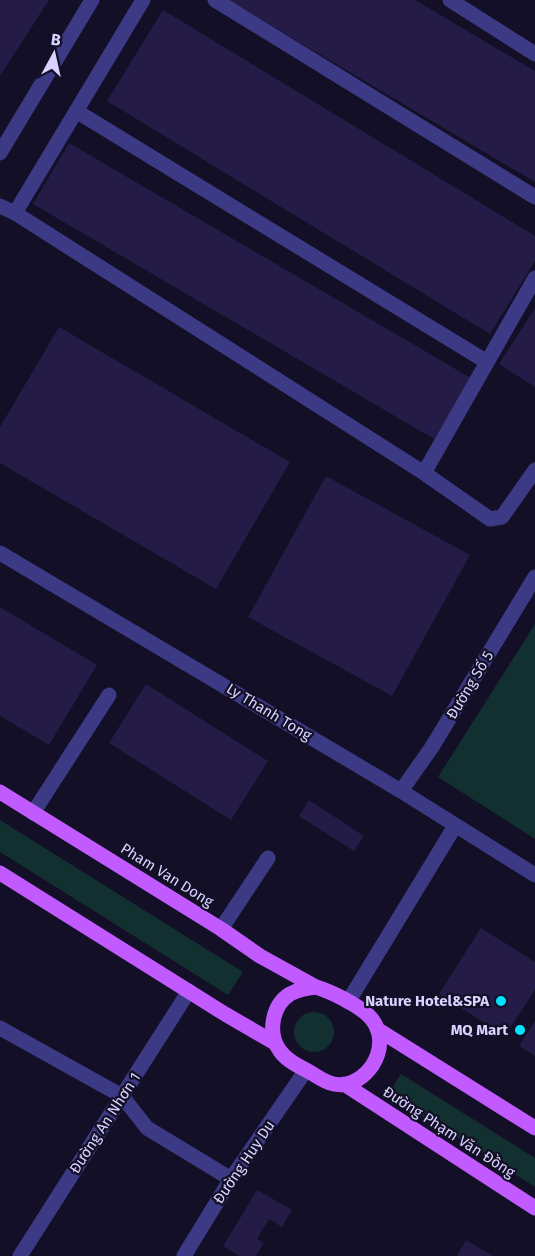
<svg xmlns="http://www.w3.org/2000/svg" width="535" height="1256" font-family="'Fira Sans',sans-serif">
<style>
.green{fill:#12302f}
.building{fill:#241b47}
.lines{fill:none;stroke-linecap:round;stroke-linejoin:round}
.minor{stroke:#3d3a85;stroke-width:15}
.major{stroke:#c25bff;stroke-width:15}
.poi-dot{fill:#00e5ff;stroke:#130f26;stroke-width:2}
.labels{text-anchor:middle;stroke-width:4.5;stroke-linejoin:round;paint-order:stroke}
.street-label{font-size:15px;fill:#d9d4ff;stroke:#130f26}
.poi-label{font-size:15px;font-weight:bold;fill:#d9d4ff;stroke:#130f26;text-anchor:end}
</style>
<rect width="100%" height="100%" fill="#130f26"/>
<path class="green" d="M535,624V839L438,777Z
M0,820L243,972L228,995L0,852Z
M294 1032a20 20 0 1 1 40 0a20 20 0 1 1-40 0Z
M401,1074L535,1158V1187L388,1094Z"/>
<path class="building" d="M0,0H49L0,76Z
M228,0H415L535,71V182Z
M163,10L535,236V261L490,334L107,101Z
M69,143L471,378L434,439L33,204Z
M535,308V387L499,364Z
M59,327L290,462L216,589L0,463V427Z
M326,476L470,555L392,696L248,617Z
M0,607L97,665L49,745L0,716Z
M146,684L268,761L231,820L109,743Z
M309,800L364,836L354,851L299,816Z
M481,928L535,962V990L505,1036L439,994Z
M535,1021V1056L519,1046Z
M257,1190L292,1210L282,1227L269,1219L257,1239L264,1243L256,1256H239L223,1246Z
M466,1240L493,1256H457Z"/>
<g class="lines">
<path class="minor" d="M215,0L535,197
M450,0L535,54
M76,111L487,362
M0,153L92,0
M0,206L15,213L424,473L490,519L502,517L535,470
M15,213L143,0
M424,473L535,278
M0,553L401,791L535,875
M401,791L432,747L535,577
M33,813L109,695
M221,929L268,858
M348,1002L455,826
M0,1028L122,1096L147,1128L231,1179
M20,1256L189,991
M184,1256L231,1179L306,1070"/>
<path class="major" d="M0,792L221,929L260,956L316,987
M0,873L225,1014L275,1043
M316,987C332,992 356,1004 368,1015C392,1038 376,1076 347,1084C334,1087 324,1081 313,1074C301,1067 288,1062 280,1051C267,1034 272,1005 290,994C299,989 306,988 316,987Z
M377,1029L535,1128
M344,1084L535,1208"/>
</g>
<g class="poi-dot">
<circle cx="501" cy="1001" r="6"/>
<circle cx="520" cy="1030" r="6"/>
</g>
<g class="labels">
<g class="street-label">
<text transform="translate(470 685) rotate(-59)" y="5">Đường Số 5</text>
<text transform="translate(269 712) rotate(31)" y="5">Ly Thanh Tong</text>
<text transform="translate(167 875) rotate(32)" y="5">Pham Van Dong</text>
<text transform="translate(105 1123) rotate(-57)" y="5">Đường An Nhơn 1</text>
<text transform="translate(449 1132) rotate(33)" y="5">Đường Phạm Văn Đồng</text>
<text transform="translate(244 1162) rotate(-56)" y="5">Đường Huy Du</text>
</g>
<g class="poi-label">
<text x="489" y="1006">Nature Hotel&amp;SPA</text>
<text x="508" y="1035">MQ Mart</text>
</g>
</g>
<g transform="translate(54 54) rotate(8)" stroke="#130f26" stroke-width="4.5" paint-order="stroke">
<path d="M0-4.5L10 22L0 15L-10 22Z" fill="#d9d4ff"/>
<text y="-9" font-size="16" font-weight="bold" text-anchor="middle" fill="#d9d4ff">B</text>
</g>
</svg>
